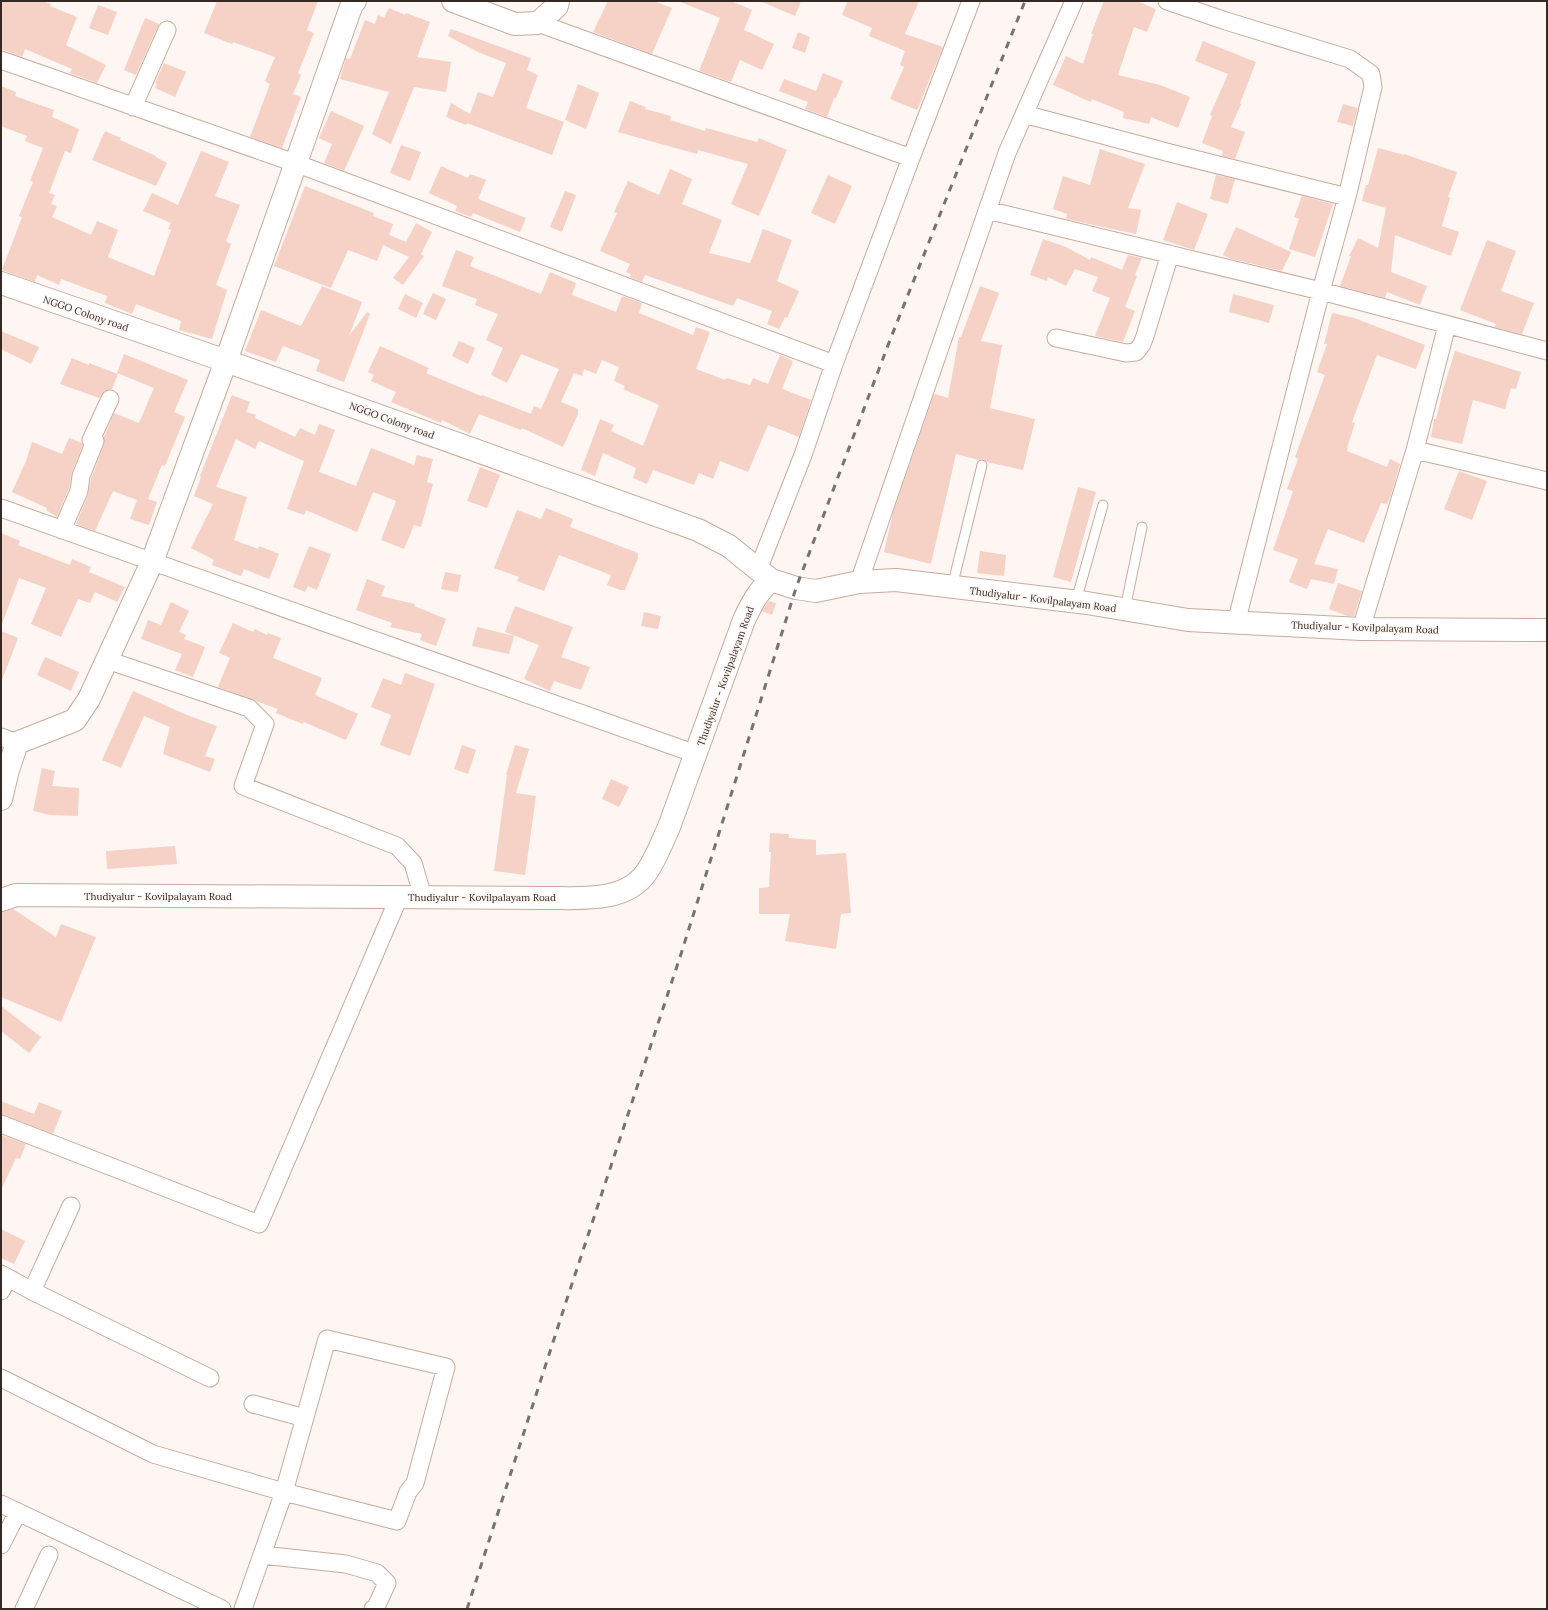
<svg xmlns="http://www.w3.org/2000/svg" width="1548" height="1610" font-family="Lora,serif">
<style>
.building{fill:#f6d1c5}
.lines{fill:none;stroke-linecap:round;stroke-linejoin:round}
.lane-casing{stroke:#c9aa9c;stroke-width:11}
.street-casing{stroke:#c9aa9c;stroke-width:19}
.secondary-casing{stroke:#c9aa9c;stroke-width:24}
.lane{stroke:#fff;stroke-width:9}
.street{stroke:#fff;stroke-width:17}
.secondary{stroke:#fff;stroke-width:22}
.rail{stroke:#7b716c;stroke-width:3;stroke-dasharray:7 7;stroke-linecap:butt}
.labels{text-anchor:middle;stroke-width:3;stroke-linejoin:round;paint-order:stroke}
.street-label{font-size:10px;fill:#352923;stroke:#fdf6f3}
</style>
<rect width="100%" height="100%" fill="#fdf6f3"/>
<path class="building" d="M1,1H43L51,4L50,6L77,17L66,45L106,65L97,83L70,73L72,69L25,49L22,57L1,49Z
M217,1H318L307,30L314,33L298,73L301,75L293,94L301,97L282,148L250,137L270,84L265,81L275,57L233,42L232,44L204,33Z
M608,1H654L672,8L652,54L593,32Z
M678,1H731L752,10L744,30L774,44L762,70L740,60L731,82L699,71L720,18Z
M760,1H801L795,16Z
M848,1H919L905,34L943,47L917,110L890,99L904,67L900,65L905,51L869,36L872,28L842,15Z
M1104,1H1136L1156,9L1147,32L1134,27L1118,75L1160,85L1190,97L1178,128L1151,117L1149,124L1123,118L1124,112L1092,99L1091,102L1053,85L1066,56L1083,64L1093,34H1091Z
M98,5L117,12L108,35L89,28Z
M389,8L405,15L406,13L430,22L417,57L451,62L446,92L414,87L391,144L372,134L389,92L340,79L346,58L350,59L365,20L375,24L378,15L384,18Z
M145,18L159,24L136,75L124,70Z
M451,29L531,58L527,70L538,75L526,108L564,122L552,155L467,123L466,125L446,117L451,103L470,114L478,92L493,97L506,63L480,53L448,36Z
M798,32L810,37L805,53L792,48Z
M1203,41L1256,62L1240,103L1241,104L1231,127L1245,132L1235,159L1222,156L1223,151L1202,143L1212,116L1210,115L1228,74L1195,61Z
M164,63L186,72L175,97L155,88L157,84L155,83Z
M823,73L843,81L836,98H834L827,117L805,109L808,102L779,91L784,79L816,91Z
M578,84L599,93L586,129L565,120Z
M1,86L16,92L15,96L54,110L52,117L79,129L71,153L65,151L49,193L55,195L51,204L57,206L52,217L91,235L97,221L118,230L108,257L154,276L171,230L168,229L171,223L143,211L152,193L178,205L201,151L229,162L215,196L240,205L226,241L231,244L216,285L227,290L212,339L179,330L181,321L136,304L132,314L105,303L107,296L61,279L59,285L37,275L35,282L2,270L22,217L19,216L33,182L30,181L43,148L25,141L27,136L1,126Z
M630,101L646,107L645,109L671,116L670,120L705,131L706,128L757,142L759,138L787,150L759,216L731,204L748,164L698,150L697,154L618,132Z
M1343,104L1358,108L1353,126L1337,122Z
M331,111L364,126L344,171L324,163L332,144L319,138Z
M105,131L121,138L120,140L156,156V157L167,163L156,186L92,160Z
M401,145L421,152L410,181L390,173Z
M1378,148L1404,155V154L1457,172L1448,197L1450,198L1442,226L1459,232L1451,256L1395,235L1391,272L1427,286L1420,305L1387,292L1385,298L1340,286L1351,256H1349L1358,238L1378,248L1386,208L1362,201L1366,185H1368Z
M1100,149L1145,164L1128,208L1141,210L1136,234L1066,219L1067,214L1053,209L1063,176L1090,185Z
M441,166L468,178L470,174L486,180L478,199L526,218L520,232L473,213L471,217L455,211L457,206L429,193Z
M670,169L692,179L682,204L722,220L709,253L750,263L763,229L792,240L777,281L799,291L787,318L785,317L779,329L767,324L772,311L737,298L733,306L645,275L642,282L630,277L631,274L626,272L630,264L600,251L617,213L614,212L628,181L659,195Z
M828,175L852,186L835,224L811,213Z
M1216,175L1235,179L1228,204L1210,199Z
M305,186L374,213L373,216L393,224L389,235L406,242L416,223L432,232L421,254L424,256L403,285L393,278L409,257L383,245L377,261L348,250L331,288L274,266Z
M565,191L576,195L562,232L550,227Z
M1302,196L1333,204L1315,257L1289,249L1299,219L1294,217Z
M1177,202L1208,214L1194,250L1163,240Z
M1236,227L1291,252L1282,271L1232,259L1223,255Z
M1043,239L1066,247L1090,260L1091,257L1122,270L1128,255L1142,258L1135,275L1137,276L1125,307L1135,311L1123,342L1095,336L1110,298L1092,291L1098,277L1075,269L1066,286L1048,277L1047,281L1030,275Z
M1487,240L1516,251L1501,291L1534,303L1522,334L1495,327L1496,324L1460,310Z
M456,250L474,257L470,266L541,294L550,272L576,283L572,295L616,312L622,296L642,303L639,313L693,335L696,327L710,332L696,369L725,380L726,378L750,385L753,378L768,384L780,355L793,361L782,389L811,400L799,437L768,425L748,472L720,461L713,479L699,473L694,485L653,470L647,484L633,478L636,468L603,453L595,476L581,470L600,419L614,425L611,431L643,446L659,405L623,389L625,386L614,381L619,367L602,360L596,374L584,369L582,376L574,373L561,402L578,409V414L563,447L522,428L521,430L479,414L470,434L442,420L441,423L391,402L396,392L371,381L374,375L368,372L380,346L429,368L426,373L481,396L482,395L531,414L534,406L541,409L559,369L521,354L507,383L491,375L503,348L486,340L498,314L475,305L477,299L442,286Z
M322,286L362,302L349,336L367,312L370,314L344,382L316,371L320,360L283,346L276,362L245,351L261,310L301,326Z
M980,286L999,293L981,341L1002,345L990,408L1035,419L1023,470L987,462L983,459L979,460L956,454L931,564L884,552L893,513L934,394L948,398L959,337H961Z
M433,293L446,299L436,320L423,314Z
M405,294L423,303L416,318L398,309Z
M1233,294L1274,305L1269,323L1229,312Z
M1332,313L1354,318L1425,345L1416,369L1377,355L1352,422L1355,423L1347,448L1348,449L1347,451L1387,467L1390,459L1400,464L1391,495L1387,504L1381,503L1364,543L1328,529L1314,564L1338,569L1334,584L1311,579L1307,589L1289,582L1298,559L1273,550L1293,491L1287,489L1298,459L1295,457L1325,375L1317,372L1327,344H1324Z
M1,331L39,347L31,364L1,349Z
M459,341L475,348L468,364L452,356Z
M1455,351L1521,372L1516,389L1511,388L1505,409L1473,400L1462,444L1431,437L1434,419H1436L1443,390Z
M124,354L188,380L174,412L185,417L165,466L162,465L148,499L157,502L149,525L130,519L137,500L113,491L95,531L76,524L88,495L91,479L104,444V437L114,413L139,423L154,388L117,373Z
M72,358L89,365V363L118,374L112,389L105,391L99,398L60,384Z
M232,395L250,402L246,412L256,415L255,418L295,437L300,428L315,435L319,424L335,430L319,472L356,486L371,448L414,465L417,455L433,459L427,482L433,484L421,527L414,525L404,549L381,540L396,501L373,492L357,532L306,510L304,515L287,509L304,461L259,441L255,449L236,439L216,487L247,497L234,540L258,549L259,546L279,554L269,579L244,569L241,576L212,565L214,560L191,548L213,504L194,496L201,477L200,476Z
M69,438L82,443L83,445L72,472L69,488L57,517L46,510L47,508L12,492L26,461L32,442L62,454Z
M480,467L500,475L487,508L467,501Z
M1459,471L1487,481L1472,520L1444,509Z
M1078,487L1096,492L1071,582L1053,577Z
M546,508L573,519L570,527L638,553V558L625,590H620L607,585L611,575L559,555L544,591L517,581L519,577L494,568L517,510L541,519Z
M1,533L20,541L18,545L70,565L72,559L91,567L89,572L125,587L117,602L95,592L90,603L78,599L61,637L31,624L46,588L19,578L2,624L1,623Z
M309,546L331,554L317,590L308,586L305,592L293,587Z
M980,551L1006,555L1004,576L977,573Z
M445,572L461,575L458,592L441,589Z
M367,579L385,586L381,596L415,604L414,606L446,619L436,646L420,640L422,634L390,627L392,623L356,610Z
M1338,583L1362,591L1354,616H1348L1329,609Z
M769,601L776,603L772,615L762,611Z
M171,602L189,611L179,632L186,635L184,639L205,647L193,677L175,670L182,654L141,639L148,620L161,625Z
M515,606L573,627L561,657L590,667L581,690L554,681L550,691L524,679L539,645L505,632Z
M644,612L661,616L658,629L641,626Z
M233,623L253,632L255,629L267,635L268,633L281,638L273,658L322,678L315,695L358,714L346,740L304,722L303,724L276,713L278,709L218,687L230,658L219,653Z
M477,627L514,636L509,654L472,646Z
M1,631L18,638L2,680L1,679Z
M45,657L79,672L71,691L37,675Z
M405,673L435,684L410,756L380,745L391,715L371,707L383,678L401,685Z
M133,691L187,715L217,726L205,756L215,759L210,772L163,754L170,727L144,716L121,768L102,760Z
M462,745L476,750L468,774L454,769Z
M515,745L529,749L516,793L536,796L525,875L494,871L507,775H506Z
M42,768L55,771L52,786L79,788L78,816L50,815L33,811Z
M611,779L629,787L619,807L602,799Z
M770,833L789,834V838L816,840V855L846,853L851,913L841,914L836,949L785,941L790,914H759V888L769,887L771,852H769Z
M175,846L177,864L107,869L106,851Z
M13,909L56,937L61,924L96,937L61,1022L1,997V912Z
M1,1006L41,1037L29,1053L1,1031Z
M1,1101L34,1114L39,1102L62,1111L53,1134L1,1114Z
M1,1135L26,1144L20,1159L16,1158L1,1190Z
M1,1229L25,1241L14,1264L1,1258Z"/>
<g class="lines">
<g class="lane-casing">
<path id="lane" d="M952,587L982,465
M1076,601L1103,505
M1125,609L1142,527"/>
</g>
<g class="street-casing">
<path id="street" d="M1167,1L1226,21L1350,59L1371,74L1373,87L1347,197L1321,291L1236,623
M538,23L911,158L834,364L803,455L758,570
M1,60L295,163L834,364
M133,107L167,30
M1024,114L1170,153L1347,197
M911,158L971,1
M987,210L1321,291L1547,351
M1056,338L1126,353L1136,352L1142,344L1145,336L1170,254
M1415,450L1547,481
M1,508L696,754
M62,530L79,491L81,476L95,441L91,440L110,399
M859,582L1007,153L1074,1
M1361,629L1415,450L1447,325
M107,660L249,708L265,724L243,786L397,846L413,863L423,897
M1,737L17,743
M1,1124L259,1224L399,897
M1,1274L32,1291L210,1378
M1,1291L8,1278
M32,1291L71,1206
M1,1378L153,1454L284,1492L397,1521L408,1492L415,1483L446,1367L327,1339L284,1492L243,1609
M253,1404L305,1418
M1,1504L222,1609
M1,1545L18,1512
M262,1555L346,1564L377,1573L387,1583L376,1607L373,1609
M24,1609L49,1555"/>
</g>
<g class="secondary-casing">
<path id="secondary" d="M453,1L515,24L538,23L557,6L558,1
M1,283L226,361L698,530L729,546L771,580
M1,799L8,770L17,743L75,720L89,699L152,562L226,361L352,4L355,1
M1,900L16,895L539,898C574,897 623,905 646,873C656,859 662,842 669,827L744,620C751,605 758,591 771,580L796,588L816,591L859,582L896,580L1087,603L1188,620L1361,629L1547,630"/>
</g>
<use href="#lane" class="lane"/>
<use href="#street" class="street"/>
<use href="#secondary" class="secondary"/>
<path class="rail" d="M467,1609L565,1305L681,954L796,588L890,340L1025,1"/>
</g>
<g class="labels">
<g class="street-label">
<text transform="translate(86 313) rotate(19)" y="4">NGGO Colony road</text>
<text transform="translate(392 420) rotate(20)" y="4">NGGO Colony road</text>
<text transform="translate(1043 599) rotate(7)" y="4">Thudiyalur - Kovilpalayam Road</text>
<text transform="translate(1365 627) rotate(2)" y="4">Thudiyalur - Kovilpalayam Road</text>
<text transform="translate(725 676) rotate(-70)" y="4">Thudiyalur - Kovilpalayam Road</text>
<text x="158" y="900">Thudiyalur - Kovilpalayam Road</text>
<text x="482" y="901">Thudiyalur - Kovilpalayam Road</text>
</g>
</g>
<rect width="1548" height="1610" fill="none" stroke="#352923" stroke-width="4"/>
</svg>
